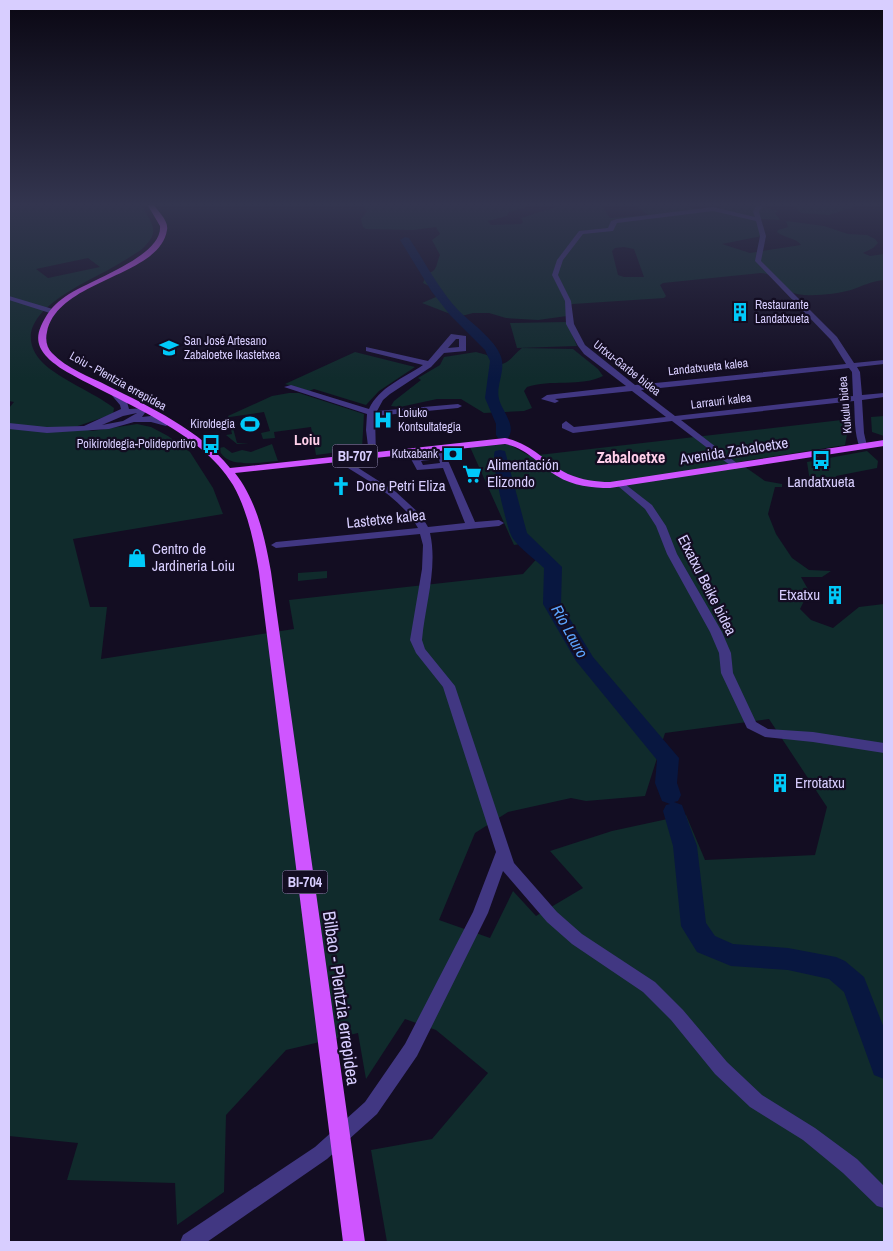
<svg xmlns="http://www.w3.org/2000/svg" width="893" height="1251" font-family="'Archivo Narrow',sans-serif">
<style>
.green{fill:#102b2c;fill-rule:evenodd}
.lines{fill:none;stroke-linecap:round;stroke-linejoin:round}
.river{fill:#081740;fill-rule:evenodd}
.minor{fill:#413782;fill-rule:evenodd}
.major{fill:#cf55ff;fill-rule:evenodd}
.labels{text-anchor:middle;stroke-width:4.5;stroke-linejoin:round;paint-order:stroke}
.far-poi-label{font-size:12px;fill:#d8ceff;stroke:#130d22;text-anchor:start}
.far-street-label{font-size:12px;fill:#d8ceff;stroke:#130d22}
.shield{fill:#130d22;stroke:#9d94bd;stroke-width:1}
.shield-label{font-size:14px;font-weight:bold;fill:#d8ceff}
.far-quarter-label{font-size:15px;font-weight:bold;fill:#ffd0ea;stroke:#130d22}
.street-label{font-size:15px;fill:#d8ceff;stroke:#130d22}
.poi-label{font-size:15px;fill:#d8ceff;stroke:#130d22;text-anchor:start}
.neighbourhood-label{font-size:16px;font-weight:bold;fill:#ffd0ea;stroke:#130d22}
.water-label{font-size:16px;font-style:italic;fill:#5ca5ff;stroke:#130d22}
.near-street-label{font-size:18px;fill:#d8ceff;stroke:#130d22}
</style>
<rect width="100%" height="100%" fill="#130d22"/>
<path class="green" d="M9,204H141C152,225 162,231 141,250C130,257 119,264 108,270C79,286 1,319 43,363C61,380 93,392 114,408L113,414L75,427L92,431L137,424L151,427L168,436L190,452L213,488L223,514L73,539L90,607H107L101,659L294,629L289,600L523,574L542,553L535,542L514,545L470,447L508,444L530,456L850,419L845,445L738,462L765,481L782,484V487H775L768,514L776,534L792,558L809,570L831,571L822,577H801L809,591L800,609L811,620L833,628L859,607L884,604V1242H387L371,1150L432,1139L488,1073L436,1030L405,1019L366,1079L358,1033L286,1050L226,1115L224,1192L177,1225L175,1183L67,1180L78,1143L9,1136V408L14,402L9,401ZM88,258L100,267L48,278L36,269ZM769,719L827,807L815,855L705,860L686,815L612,831L550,851L583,888L536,916L513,891L490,938L439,920L475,833L508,812L571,798L586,801L645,796L665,733Z
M362,204H527L524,208L509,212L507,216L488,221L491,225L521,224L523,222L521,218L559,206L557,204H600L610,218L648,215L633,204H679L696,209L720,208L722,206L721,204H764L767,208L778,211L775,213L780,220L761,219L762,236L722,244L750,253L801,245C797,238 784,238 777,232L778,230L788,227L786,221L824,226L848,234L867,235L875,239L878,243L873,248L863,253L870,256L884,254V280C872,281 862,286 851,290C836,294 812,297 797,294C782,291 776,274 761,273L663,283L660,285L666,296L664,298L573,304L570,305L567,316L538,320L506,318L489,313H473L458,317L422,303L436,297L433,288L423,283L427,273C438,272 436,263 440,255L432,240L440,234L436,227L413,230L366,229L363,227L361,219L367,211ZM624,247L634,249L644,277H624L618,275L612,251L615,248Z
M793,204H863L829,215L801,213Z
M567,322L577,346L517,348L510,323Z
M522,348L573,349L598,369L603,376C582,387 550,379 527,387L524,391L532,408L524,411L484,413L461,399H437L400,407L391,406L394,401L421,380L418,378L440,365L444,357L476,352L487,355L494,363C508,368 512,355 522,348Z
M355,352L415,367L379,391L366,405L314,389L309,391L285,384Z
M289,393H299L364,414L362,449L316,455L311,427L274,432L275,438L263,439L261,433L270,431L264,412L230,417L237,443H249L237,444L226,435L232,434L228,416L272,396Z
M884,416V436L872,432L871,417Z
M272,444L278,461C261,462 224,470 219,448L224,447L232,453L242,450L251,452Z
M867,451L878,461L877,468L836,476L841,489L815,487L809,475L807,462Z
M327,571V578L298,581V573Z"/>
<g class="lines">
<path class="river" d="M405,237L409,238C425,262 438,288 458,310C471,323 500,343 502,361C504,373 496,387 499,399C502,411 517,426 508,438H498L496,435V424L485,398L490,361L485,350L450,315L432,292L400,240Z
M500,450L505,451L527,533L562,567L561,604L593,657L679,758L677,783L681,795L678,801L674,802L682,805L697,846L706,923L715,936L733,944L788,948L836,957L845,961L864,977L884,1028V1079L874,1075L844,992L829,979L788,970L731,966L697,952L681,926L673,846L663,811L666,805L670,804L662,801L655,783L657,760L576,661L543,604L544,568C536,560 515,545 511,535C506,524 490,458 495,451Z"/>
<path class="minor" d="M757,204H763L759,212L766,236L761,261L837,337L854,363L884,360V364L857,367L860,372L862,395L884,393V397L862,400L864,433L867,446L866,448H860C854,434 855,416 854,401L681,420L738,464V468L735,469L672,421L573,433L562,428V424L566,421L574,427L666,417L632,391L555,399L559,401L555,403L541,399L547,395L626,386L584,354L578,346L566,324L565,301L552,275L557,260L579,231L608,228L611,221L617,219L713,207L755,217L753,212ZM713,211L756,221L760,236L755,261L831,340L846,364L635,385L585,345L574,324L571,301L558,275L563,260L583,234L613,231L617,223ZM849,368L852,372L853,396L675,416L641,390Z
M9,296L56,310L57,312L53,314L9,300Z
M451,334L466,336V351L444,353L431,367L390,394L383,400L377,411L458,404L462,406L458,408L375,416L376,456H370L369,454L366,430L367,414L284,387L291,385L369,409C379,387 404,378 423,365L366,351V347L428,361ZM456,339H459V347L448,348Z
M110,390H116L127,402L129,409L146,408L147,410L142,417L151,416L170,423L166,426L151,422H134L109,429L47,433L9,429V423L47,427L84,426L121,409L120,405L109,392ZM137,413L123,421L102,425L123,416Z
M442,453L446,456L475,522L499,520L504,523L499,526L430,533C438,568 425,605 422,640L425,649L455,686L514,863L557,912L582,934L655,982L683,1010L727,1062L762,1095L815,1128L857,1159L884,1186V1208L877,1206L843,1173L803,1140L750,1107L715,1074L671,1020L643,992L572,944L547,922L503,871L488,913L417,1056L377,1114L327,1159L207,1242H180L183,1235L315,1147L365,1102L405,1044L473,912L496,852L443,687L416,653L410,640L422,569L423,545L420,534L276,548L271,545L276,542L418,528C400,496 365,479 335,460L333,458L338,455L396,492L421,515L428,527L465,523L443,468L417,470L411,459L416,456ZM439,459L440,463L423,465L421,461Z
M621,481L652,505L666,526L677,554L722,632L731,653L733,673L756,722L768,729L813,732L884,743V753L813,742L765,737L747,728L721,673L719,653L710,632L667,554L656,526L645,509L618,486V482Z"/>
<path class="major" d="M147,204H153C158,211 169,221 167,230C160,277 58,279 47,332C45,340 47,348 52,353C67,369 89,376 108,386C150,407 200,430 230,468L505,438C533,444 544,462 568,474C582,480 596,482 610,482L884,440V446L610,488C592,488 573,486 557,476C539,465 527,448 505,444L235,473C257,501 265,538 271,572L365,1242H343L259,572C254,542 248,512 233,485C201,430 114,400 62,369C46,358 32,346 41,326C46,315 52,306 62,299C84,281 163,258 160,226Z"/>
</g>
<linearGradient id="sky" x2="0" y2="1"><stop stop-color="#0a0713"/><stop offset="0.54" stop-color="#33354f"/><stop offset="1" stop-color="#33354f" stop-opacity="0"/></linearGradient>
<rect width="893" height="379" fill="url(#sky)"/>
<defs>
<g id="building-bare" transform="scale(1.5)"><path d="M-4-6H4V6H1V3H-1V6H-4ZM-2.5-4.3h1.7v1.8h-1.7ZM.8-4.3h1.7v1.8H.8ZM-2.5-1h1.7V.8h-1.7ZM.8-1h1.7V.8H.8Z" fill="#00c9f9" stroke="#130d22" stroke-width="2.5" paint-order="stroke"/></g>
<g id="school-bare" transform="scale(1.5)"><path d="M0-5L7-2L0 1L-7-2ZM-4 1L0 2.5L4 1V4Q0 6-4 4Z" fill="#00c9f9" stroke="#130d22" stroke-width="2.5" paint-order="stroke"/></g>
<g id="hospital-bare" transform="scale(1.5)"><path d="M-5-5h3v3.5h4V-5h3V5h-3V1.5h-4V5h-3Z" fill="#00c9f9" stroke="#130d22" stroke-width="2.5" paint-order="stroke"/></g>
<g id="stadium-bare" transform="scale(1.5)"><path d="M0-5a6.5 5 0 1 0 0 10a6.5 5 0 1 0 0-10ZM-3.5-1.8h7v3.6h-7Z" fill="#00c9f9" stroke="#130d22" stroke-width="2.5" paint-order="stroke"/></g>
<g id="bus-bare" transform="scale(1.5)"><path d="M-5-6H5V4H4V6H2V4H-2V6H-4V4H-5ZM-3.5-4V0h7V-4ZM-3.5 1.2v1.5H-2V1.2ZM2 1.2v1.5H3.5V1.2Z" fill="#00c9f9" stroke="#130d22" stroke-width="2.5" paint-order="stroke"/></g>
<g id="bank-bare" transform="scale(1.5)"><path d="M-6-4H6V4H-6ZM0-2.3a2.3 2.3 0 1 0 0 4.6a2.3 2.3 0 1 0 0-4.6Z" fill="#00c9f9" stroke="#130d22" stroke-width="2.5" paint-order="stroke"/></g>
<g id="supermarket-bare" transform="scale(1.5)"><path d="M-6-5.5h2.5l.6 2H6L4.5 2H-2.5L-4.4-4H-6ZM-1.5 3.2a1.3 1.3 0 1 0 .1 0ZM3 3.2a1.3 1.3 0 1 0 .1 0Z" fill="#00c9f9" stroke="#130d22" stroke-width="2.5" paint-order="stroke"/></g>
<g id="church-bare" transform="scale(1.5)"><path d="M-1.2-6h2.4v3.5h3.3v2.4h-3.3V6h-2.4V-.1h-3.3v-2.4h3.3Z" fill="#00c9f9" stroke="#130d22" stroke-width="2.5" paint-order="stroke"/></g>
<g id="shop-bare" transform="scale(1.5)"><path d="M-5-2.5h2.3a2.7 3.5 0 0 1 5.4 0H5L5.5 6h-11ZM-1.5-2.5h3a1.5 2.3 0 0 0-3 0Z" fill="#00c9f9" stroke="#130d22" stroke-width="2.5" paint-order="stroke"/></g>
</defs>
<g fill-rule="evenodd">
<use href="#building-bare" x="740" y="312"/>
<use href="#school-bare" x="169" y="348"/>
<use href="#hospital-bare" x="383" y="420"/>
<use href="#stadium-bare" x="250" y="424"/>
<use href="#bus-bare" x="211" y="444"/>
<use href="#bank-bare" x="453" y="454"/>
<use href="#bus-bare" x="821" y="460"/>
<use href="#supermarket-bare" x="472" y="474"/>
<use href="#church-bare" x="341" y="486"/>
<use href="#shop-bare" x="137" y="558"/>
<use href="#building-bare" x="835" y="595"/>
<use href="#building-bare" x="780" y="783"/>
</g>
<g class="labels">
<g class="far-poi-label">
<text x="755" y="309">Restaurante<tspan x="755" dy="14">Landatxueta</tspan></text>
<text x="184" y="345">San José Artesano<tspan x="184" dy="14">Zabaloetxe Ikastetxea</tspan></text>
<text x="398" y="417">Loiuko<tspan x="398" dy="14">Kontsultategia</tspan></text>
<text x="235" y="428" text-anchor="end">Kiroldegia</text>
<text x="196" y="448" text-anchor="end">Poikiroldegia-Polideportivo</text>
<text x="438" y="458" text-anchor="end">Kutxabank</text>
</g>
<g class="far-street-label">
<text transform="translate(708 367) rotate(-6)" y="4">Landatxueta kalea</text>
<text transform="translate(627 368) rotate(38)" y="4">Urtxu-Garbe bidea</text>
<text transform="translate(118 381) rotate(29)" y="4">Loiu - Plentzia errepidea</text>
<text transform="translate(721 401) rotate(-7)" y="4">Larrauri kalea</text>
<text transform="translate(845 405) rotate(-95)" y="4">Kukulu bidea</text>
</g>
<g class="shield">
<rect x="332.5" y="444.5" width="45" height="23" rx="4"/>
<rect x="282.5" y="870.5" width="45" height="23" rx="4"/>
</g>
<g class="shield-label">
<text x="355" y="461">BI-707</text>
<text x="305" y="887">BI-704</text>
</g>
<g class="far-quarter-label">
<text x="307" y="445">Loiu</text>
</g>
<g class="street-label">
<text transform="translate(734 451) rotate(-9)" y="5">Avenida Zabaloetxe</text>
<text transform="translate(386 519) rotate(-6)" y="5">Lastetxe kalea</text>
<text transform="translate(707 585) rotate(63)" y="5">Etxatxu Beike bidea</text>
</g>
<g class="poi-label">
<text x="487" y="470">Alimentación<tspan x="487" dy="17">Elizondo</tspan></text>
<text x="821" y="487" text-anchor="middle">Landatxueta</text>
<text x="356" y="491">Done Petri Eliza</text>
<text x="152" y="554">Centro de<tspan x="152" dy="17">Jardineria Loiu</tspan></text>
<text x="820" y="600" text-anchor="end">Etxatxu</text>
<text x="795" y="788">Errotatxu</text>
</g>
<g class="neighbourhood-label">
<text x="631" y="463">Zabaloetxe</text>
</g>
<g class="water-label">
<text transform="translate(570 631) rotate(61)" y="6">Río Lauro</text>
</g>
<g class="near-street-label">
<text transform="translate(341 998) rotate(82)" y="6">Bilbao - Plentzia errepidea</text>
</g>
</g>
<rect width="893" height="1251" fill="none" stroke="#d8ceff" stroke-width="20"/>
</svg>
